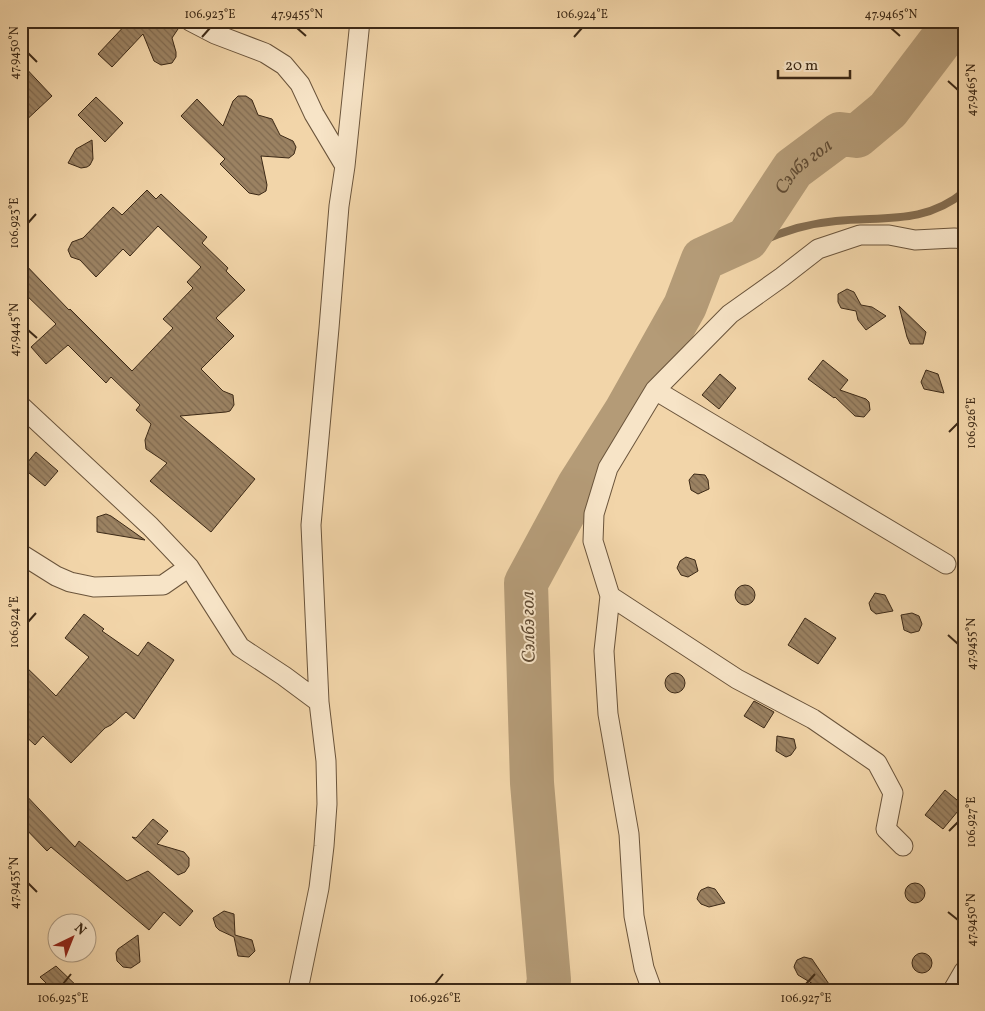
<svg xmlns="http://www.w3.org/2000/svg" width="985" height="1011" font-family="Vollkorn,serif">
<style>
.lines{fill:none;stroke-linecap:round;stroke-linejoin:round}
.stream{stroke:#846d50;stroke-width:8}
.river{stroke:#b49b77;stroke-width:44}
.building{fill:url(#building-back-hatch);stroke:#3c2916}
.minor-casing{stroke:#6a543b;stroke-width:21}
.minor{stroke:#f7e4c7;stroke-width:19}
.ticks{fill:none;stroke:#3c2916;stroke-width:2}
.labels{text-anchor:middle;stroke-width:4;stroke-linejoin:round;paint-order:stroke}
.water-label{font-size:19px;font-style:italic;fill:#604b33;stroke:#f7e4c7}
.neatline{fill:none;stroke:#3c2916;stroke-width:2}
.ticks-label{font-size:12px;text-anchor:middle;fill:#3c2916}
</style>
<defs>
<pattern id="building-back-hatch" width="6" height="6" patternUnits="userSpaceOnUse" patternTransform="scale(1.25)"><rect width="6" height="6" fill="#9b8262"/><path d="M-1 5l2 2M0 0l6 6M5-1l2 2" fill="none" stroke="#806a50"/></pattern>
</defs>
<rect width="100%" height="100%" fill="#f2d5a9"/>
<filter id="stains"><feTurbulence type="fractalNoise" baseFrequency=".004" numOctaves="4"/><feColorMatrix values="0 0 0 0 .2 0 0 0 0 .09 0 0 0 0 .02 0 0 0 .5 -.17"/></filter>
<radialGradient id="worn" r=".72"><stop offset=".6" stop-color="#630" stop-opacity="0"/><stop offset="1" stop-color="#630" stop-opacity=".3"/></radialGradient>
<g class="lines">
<path class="stream" d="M685,306C697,292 708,275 722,262C727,257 735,254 742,251C771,235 802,224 836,221C882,216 924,225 964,192"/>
<path class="river" id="s1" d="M547,990L549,980L532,783L526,583L579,485L626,411L685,306L703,259L747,239L793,169L840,134L857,136L888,110L948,31L958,21"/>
</g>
<path class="building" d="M129,21H179L180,26L172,38L176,52V57L172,63L161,65L154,61L143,34L112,67L98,54Z
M21,63L52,96L21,125Z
M238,96H246L252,100L258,115L272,119L280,135L293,141L296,147L294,154L289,158L261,156L267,185L266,191L259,195L249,193L220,164L225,159L181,116L197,99L223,126L233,101Z
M96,97L123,123L105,142L78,115Z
M92,140L93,159L90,165L87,167L81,168L68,163L76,149Z
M147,190L156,199L161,194L207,237L202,243L228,268L226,271L245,290L216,318L234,336L201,369L223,391L233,395L234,405L230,411L226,412L180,416L255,479L211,532L150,481L167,463L146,449L145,440L151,424L136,410L140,405L111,377L106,383L68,345L46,364L31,347L56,324L21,290V260L69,310L70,309L132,371L173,328L163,319L193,288L187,282L201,267L158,226L130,256L123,249L96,277L80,260L71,257L68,250L72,242L83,238L113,207L122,215Z
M847,289L854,292L861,305L872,307L886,316L866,330L858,320L856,311L841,308L838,302V294Z
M899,306L926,332L923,344H910L907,337Z
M823,360L848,380L840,390L866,399L869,402L870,410L864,417L855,416L835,397L834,398L808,379Z
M926,370L938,374L944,393L924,389L921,382Z
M720,374L736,388L719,409L702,395Z
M36,452L58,471L45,486L23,468Z
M694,474L705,475L708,480L709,489L698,494L691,490L689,480Z
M106,514L111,516L145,540L97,532V517Z
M686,557L695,560L698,571L688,577L681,575L677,568L680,561Z
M735 595a10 10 0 1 1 20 0a10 10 0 1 1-20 0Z
M875,593L885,595L893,611L876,614L871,610L869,603Z
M912,613L919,616L922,624L919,631L911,633L904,630L901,615Z
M84,614L104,629L102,631L138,656L148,642L174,660L134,719L126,712L111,725L105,728L71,763L43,736L35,745L21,732V662L56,696L89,657L65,638Z
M805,618L836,638L818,664L788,645Z
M665 683a10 10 0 1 1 20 0a10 10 0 1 1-20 0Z
M754,701L774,712L764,728L744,716Z
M777,736L794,739L796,748L791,755L786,757L776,751Z
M21,790L75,847L79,841L127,881L148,871L193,911L180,926L164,912L149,930L51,847L47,851L21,824Z
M945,790L963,805L943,829L925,815Z
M153,819L168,831L157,844L184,852L189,858V866L185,872L178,875L132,837L136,838Z
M905 893a10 10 0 1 1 20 0a10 10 0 1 1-20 0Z
M708,887L715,889L725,903L709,907L701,904L697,899L699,893L701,890Z
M224,911L234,914L235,935L252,940L255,951L249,957L238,956L234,937L219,930L216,927L213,918Z
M138,935L140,962L131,968L123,967L117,961L116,953L118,949Z
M912 963a10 10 0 1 1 20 0a10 10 0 1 1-20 0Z
M804,957L812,959L833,990H823L798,975L794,967L795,964L797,960Z
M56,966L81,990H53L40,977Z"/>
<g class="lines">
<g class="minor-casing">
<path id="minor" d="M190,21L215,34L265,53L284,65L300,84L314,114L345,166
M21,406L150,526L189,567L240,647L284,676L319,702
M21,554L56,576L70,582L94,587L163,585L189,567
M946,564L655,390L730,314L782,277L818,249L860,235H889L915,240L954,238L964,239
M610,596L737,679L813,719L877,763L893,793L886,829L903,846
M298,990L319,888L324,846L327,804L326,761L319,702L311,525L329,328L339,206L345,166L360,21
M652,990L644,968L634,916L629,834L608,714L604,651L610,596L593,541L594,514L608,468L655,390
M953,990L964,971"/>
</g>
<use href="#minor" class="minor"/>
</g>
<path class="ticks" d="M297,28L306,36M891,28L900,36M202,37L210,28M574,37L582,28M28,53L37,62M948,81L958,90M28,223L36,214M28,330L37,338M949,432L958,423M28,622L36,613M948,635L958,644M949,831L958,822M28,883L37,892M948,912L958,920M63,984L71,974M435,984L443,974M806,984L815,974"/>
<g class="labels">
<g class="water-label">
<text dy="7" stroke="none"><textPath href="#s1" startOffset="919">Сэлбэ гол</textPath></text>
<text transform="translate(527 627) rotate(-91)" y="7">Сэлбэ гол</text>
</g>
</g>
<rect width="985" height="1011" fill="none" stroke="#f2d5a9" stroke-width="55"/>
<g transform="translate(72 938) rotate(43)"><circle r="24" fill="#f7e4c7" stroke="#ac9980"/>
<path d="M0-4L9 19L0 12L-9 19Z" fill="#8f2418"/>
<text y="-8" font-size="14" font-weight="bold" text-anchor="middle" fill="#3c2916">N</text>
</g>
<path d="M778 70v8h72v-8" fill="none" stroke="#3c2916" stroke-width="2.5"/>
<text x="785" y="70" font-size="15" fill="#3c2916" stroke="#f7e4c7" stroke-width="4" paint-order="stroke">20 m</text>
<rect x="28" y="28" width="930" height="956" class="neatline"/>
<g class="ticks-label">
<text x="210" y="18">106.923°E</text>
<text x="297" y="18">47.9455°N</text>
<text x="582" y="18">106.924°E</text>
<text x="891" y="18">47.9465°N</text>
<text transform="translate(14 53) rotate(-90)" y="4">47.9450°N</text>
<text transform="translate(971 90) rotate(-90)" y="4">47.9465°N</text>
<text transform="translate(14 223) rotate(-90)" y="4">106.923°E</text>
<text transform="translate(14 330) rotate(-90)" y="4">47.9445°N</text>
<text transform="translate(971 423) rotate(-90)" y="4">106.926°E</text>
<text transform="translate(14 622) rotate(-90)" y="4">106.924°E</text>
<text transform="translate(971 644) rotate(-90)" y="4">47.9455°N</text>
<text transform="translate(971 822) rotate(-90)" y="4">106.927°E</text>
<text transform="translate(14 883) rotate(-90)" y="4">47.9435°N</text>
<text transform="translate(971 920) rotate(-90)" y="4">47.9450°N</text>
<text x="63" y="1002">106.925°E</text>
<text x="435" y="1002">106.926°E</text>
<text x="806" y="1002">106.927°E</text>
</g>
<rect width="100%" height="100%" filter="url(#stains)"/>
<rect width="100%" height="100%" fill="url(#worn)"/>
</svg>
